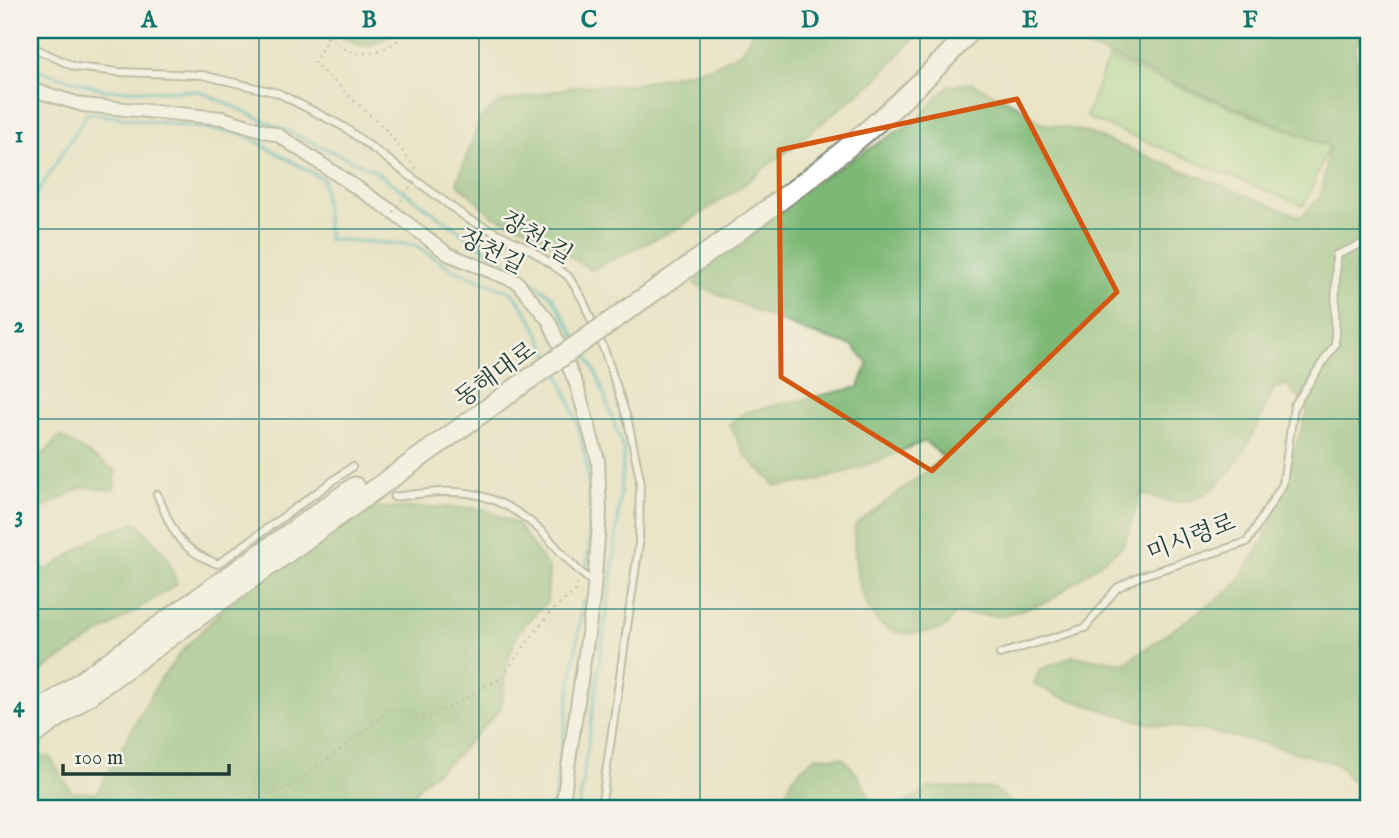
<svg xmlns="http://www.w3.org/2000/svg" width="1399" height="838" font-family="'IM FELL English','Noto Serif KR',serif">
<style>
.green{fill:#9dd78a;stroke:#5e8a5f;stroke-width:2}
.forest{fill:#7eb876;stroke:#4e7a55;stroke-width:2}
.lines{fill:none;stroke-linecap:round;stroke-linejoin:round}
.stream{stroke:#45b4be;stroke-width:3.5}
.service-casing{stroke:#84907d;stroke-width:10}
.minor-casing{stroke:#84907d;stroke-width:16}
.primary-casing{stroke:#84907d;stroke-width:23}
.path{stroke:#84907d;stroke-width:2;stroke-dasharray:2 5;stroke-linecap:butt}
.service{stroke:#fff;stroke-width:6}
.minor{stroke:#fff;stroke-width:12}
.primary{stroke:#fff;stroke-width:19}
.primary-bridge-casing{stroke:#84907d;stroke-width:23;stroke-linecap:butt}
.path-bridge{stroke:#84907d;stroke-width:2;stroke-dasharray:2 5;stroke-linecap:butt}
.primary-bridge{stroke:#fff;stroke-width:19}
.marked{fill:none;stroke:#d45610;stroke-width:5;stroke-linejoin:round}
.grid{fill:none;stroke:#0f766e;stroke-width:2;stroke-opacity:0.55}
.labels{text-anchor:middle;stroke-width:5;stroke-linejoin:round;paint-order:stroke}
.street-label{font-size:24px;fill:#1f3d34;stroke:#f7f3e8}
.neatline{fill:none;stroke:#0f766e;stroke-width:2.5}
.grid-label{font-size:23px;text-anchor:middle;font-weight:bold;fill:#0f766e}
</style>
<rect width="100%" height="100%" fill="#f7f3e8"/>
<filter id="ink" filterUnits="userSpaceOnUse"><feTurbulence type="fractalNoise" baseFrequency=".0143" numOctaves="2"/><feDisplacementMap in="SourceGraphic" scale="14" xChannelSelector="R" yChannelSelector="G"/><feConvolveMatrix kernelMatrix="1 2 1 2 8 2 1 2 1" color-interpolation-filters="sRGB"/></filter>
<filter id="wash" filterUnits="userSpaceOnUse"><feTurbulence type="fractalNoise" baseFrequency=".00686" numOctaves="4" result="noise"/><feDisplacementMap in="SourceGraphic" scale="28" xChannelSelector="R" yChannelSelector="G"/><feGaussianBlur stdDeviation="1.57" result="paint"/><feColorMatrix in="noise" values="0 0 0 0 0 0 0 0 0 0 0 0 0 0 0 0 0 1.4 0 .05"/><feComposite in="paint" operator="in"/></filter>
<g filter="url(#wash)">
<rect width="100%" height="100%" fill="#eae4c6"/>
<path class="green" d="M1108,59L1329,146L1304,206L1086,117Z"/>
<path class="forest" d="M334,30H397C371,50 359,51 334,30Z
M753,30H922L876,80L742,186L682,226L591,270L526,228L493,216L457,183L480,119L498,103L578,86L631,85L711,67L743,51Z
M1034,30H1369V35L1357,42L1355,53L1369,112V800L1337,764L1268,744L1199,730L1147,723L1058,696L1034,684L1039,670L1072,656L1125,663L1233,588L1263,543L1308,410L1287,384L1273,389C1258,426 1230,495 1184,502C1172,504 1153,496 1141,494L1123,546L1049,601L1003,616L955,614L945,628C927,632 902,638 885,627C856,608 853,556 855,525L944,458L925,441C875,462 830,483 776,486L746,456L729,424L746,412L859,387L868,363L853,346L807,332L694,284L708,262L791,197L919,118L948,86L971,83L1017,105L1042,123L1086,132L1301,217L1321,197L1329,146L1051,32Z
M60,436L116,471L114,490L82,487L30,515V469Z
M446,507L483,509L517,524L549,568L547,602L518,631L507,664L501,708L454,758L422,783L404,808H30V756L50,757L72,792L97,793L157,684L183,650L232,600L336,526L375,508Z
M138,523L168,558L177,584L30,678V562L47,570L102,534Z
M817,756L843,758L857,774L875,808H783C787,782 796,771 817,756Z
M931,787L994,789L1019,808H898Z"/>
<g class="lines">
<path class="stream" d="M30,68L105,90L199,91L373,170L552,296L577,339
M30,205L87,113L241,133L323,179L328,239L414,245L453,269L513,293L532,320L550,357
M555,367C588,434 594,491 587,565
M553,808L583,600
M579,808L614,560L624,451L597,375L583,349"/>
</g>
</g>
<g filter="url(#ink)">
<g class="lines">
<g class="service-casing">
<path id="service" d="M30,46L75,67L119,72L202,75L278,93L344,127L468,219L528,248L568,276L582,298L605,352L628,421L640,479L639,544L601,808
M157,494C174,533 177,548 218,564L352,467
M394,497C455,488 491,486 540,530C559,548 572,568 594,583
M1000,654L1085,628L1117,588L1138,577L1247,542L1283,484L1294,406L1335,344L1336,255L1369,241"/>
</g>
<g class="minor-casing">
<path id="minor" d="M30,89L83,105L222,118L278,135L393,212L448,254L517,282L549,321L577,386L598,460L600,513L593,600L562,808"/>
</g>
<g class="primary-casing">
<path id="primary" d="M613,320C738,231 869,145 971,30
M30,718L355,487
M30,737L515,389"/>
</g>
<path class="path" d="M323,30C350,65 382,57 410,30
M328,37L314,63L387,131L418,171
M241,808L256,792L264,795L293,786L390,710L430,717L500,679L551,611L575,592L578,581"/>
<use href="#service" class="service"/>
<use href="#minor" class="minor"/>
<use href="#primary" class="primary"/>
<g class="primary-bridge-casing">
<path id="primary-bridge" d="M515,389L613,320"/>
</g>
<path class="path-bridge" d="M393,212L420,173"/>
<use href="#primary-bridge" class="primary-bridge"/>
</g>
</g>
<path d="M0 0H1399V838H0ZM1017,99L1117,292L932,471L781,377L779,150Z" fill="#eae4c6" fill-opacity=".55" fill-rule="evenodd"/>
<path class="marked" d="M1017,99L1117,292L932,471L781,377L779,150Z"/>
<path class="grid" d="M259,30V808M479,30V808M700,30V808M920,30V808M1140,30V808M30,229H1369M30,419H1369M30,609H1369"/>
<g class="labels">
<g class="street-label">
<text transform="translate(537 237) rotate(31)" y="8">장천1길</text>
<text transform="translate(492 251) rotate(27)" y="8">장천길</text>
<text transform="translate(495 374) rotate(-36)" y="8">동해대로</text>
<text transform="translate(1191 537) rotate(-21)" y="8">미시령로</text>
</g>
</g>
<rect width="1399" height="838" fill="none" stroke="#f7f3e8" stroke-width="77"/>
<path d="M63 764v10h166v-10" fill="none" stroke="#1f3d34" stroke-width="3.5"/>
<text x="74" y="764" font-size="21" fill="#1f3d34" stroke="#f7f3e8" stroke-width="5" paint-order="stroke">100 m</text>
<rect x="38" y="38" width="1322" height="762" class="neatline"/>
<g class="grid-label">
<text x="149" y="27">A</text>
<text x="369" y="27">B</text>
<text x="589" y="27">C</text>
<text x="810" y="27">D</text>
<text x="1030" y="27">E</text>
<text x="1250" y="27">F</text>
<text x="19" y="142">1</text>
<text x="19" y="332">2</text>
<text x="19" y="522">3</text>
<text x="19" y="712">4</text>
</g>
</svg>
